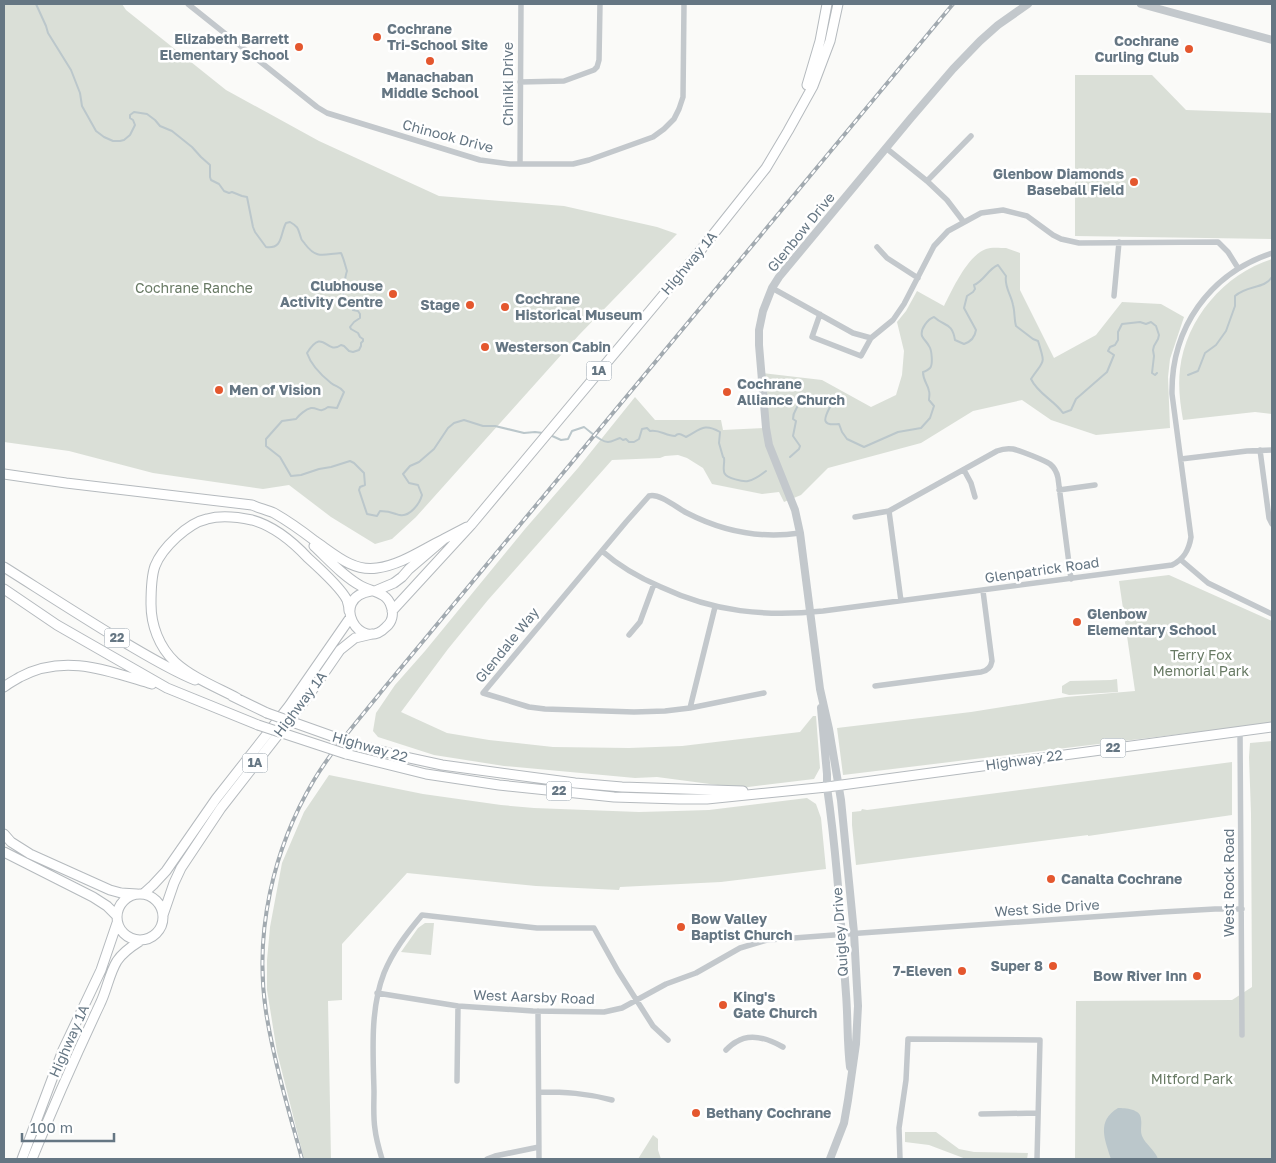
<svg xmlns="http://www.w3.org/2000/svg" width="1276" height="1163" font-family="'Golos Text',sans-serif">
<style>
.green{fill:#dadfd7}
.water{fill:#bbc7cb}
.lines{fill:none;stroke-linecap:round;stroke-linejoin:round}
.stream{stroke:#bbc7cb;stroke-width:2}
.primary-casing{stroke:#b5babe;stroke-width:11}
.minor{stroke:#c3c8cc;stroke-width:5.5}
.tertiary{stroke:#c3c8cc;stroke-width:8}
.primary{stroke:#fff;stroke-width:9}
.rail-casing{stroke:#a2aab0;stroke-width:4}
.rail{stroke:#fff;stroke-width:2;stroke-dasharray:5.5;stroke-linecap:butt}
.primary-bridge-casing{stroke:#b5babe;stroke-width:11;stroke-linecap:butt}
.primary-bridge{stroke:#fff;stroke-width:9}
.poi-dot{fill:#e4572e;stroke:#fff;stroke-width:2}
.labels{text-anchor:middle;stroke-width:5;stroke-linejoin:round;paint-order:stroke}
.shield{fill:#fff;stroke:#939fa8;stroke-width:1}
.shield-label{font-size:12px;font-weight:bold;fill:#657683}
.poi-label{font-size:14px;font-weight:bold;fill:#657683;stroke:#fff;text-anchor:start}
.street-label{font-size:14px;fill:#657683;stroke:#fff}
.park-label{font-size:14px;fill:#687a64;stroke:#fff}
</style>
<rect width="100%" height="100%" fill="#fafaf8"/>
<path class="green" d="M4,4H122L126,10L226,90L319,141L439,196L564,206L657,227L677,234L579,335L416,517L392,539L375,544L331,517L289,485L263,489L153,473L69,451L4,442Z
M1075,75H1152L1186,110L1272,113V239L1075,236Z
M1006,248L1020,253V290L1054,358L1096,335L1122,302L1161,304L1184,317L1170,359L1168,377L1170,428L1096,435L1051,420L1022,400L973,411L921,443L828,468L801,495L784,502L779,492L762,494L712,484L703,468L687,458L678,455L665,456L660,458L612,460L488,600L448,649L401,712L447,733L489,740L553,747L629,748L682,746L800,732L813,716H816L820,768L814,779L740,788L657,777L635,778L504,766L434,755L378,737L373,731L376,713L395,685L425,651L525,529L578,468L635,397L655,420H721L723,430L765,428L761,373L822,380L871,407L896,395L902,375L904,351L897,322L906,311L917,291L944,306C952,290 968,255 986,249C991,247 1000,248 1006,248Z
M1272,259V414L1255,412L1183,420C1180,403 1178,386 1180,369C1186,319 1224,274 1272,259Z
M1169,575L1272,621V723L843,775L837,728L971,712L1066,697L1135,691L1119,581Z
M1117,679L1118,692L1069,695L1062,693V686L1070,681L1111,680Z
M1272,741V1159H1075L1076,1001L1232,1000L1252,987L1251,813L1249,757L1250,743Z
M1232,762V815L1088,836V835L856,865L852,825V812L861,811L862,809L867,810Z
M329,775L423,794L501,805L534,808L639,812L676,811L709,810L807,798L816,804L821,818L826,869L721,882L620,887L619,890L536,886L407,873L342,944V1000L328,1001L331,1159H304L277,1052L267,990V960L270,927L282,863L304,812Z
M425,923H434L431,955L401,952L418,928Z
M905,1132H936L959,1149L974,1152L1028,1153L1027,1159H966L929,1145L905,1142Z
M653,1135L658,1139V1150L661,1159H636H638Z"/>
<path class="water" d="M1118,1108C1125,1108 1141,1109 1141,1119C1142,1125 1140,1130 1142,1136C1146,1145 1155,1150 1158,1159H1111C1105,1140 1096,1121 1118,1108Z"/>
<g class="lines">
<path class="stream" d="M36,4L46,26L48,33L71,70L80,93L82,106L96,131L104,137L113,141H120L124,140L130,135L135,125L133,120L130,118V115L134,112L147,114L155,120L160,126L172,131L192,147L201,157L210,165V177L211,180L219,184L224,191L229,193L232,192L242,196L247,197L253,227L255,232L266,247C282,249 280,237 285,225L286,223L290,222C299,227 298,229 301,238C301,240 304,242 305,244C317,260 324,254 341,253C344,259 345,265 347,271C344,279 345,287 343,296L348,299L353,310L358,311L360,314V318L354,322L350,327L351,329L358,333L360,337L363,339V341L361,343V346L359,350L353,352L349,351L344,346L341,345C326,356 324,326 307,353C311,365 321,375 331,383C336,387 340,386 344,392L337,408L328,407C319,414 318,407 311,408C306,409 299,415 296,419L282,421L266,439V446L280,457L291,476L301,475L319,469L331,467L350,461L354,463L364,473L365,485L360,487L359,490L367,514L377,516L380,511C385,511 391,512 396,514C397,514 398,515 400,515C410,517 420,503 422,495L418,485L409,483L403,474L410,466L419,462L434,449L448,428L454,423L464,420L483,426H495L524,433L535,432L543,433
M1188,375L1198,371L1205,353L1216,345L1226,331L1235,306V296C1247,285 1265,289 1272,277
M550,435L561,440L568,439L572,431L584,427C591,432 600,442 608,442C612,442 616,439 620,438L623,440L626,439L629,442H634L639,439L642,429L647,428L650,431C659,429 666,436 675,436C676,435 677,434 679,434C681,434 684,436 686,437C701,429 704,423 720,432L719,443L723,457L724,458C725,462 722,471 725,474C727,478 743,482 748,481C753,480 761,475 766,471
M790,457L799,449L800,446L793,436L796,421L793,419C793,410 798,409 799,402L807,400L813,397L828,403L830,407C823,420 822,426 839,424L842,432L847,439L864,447L898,432L921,428L930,418L934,406L929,400C929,397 930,394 929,391C928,384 923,381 923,372C925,372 929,369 930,368C933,365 932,350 929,346C927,342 924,340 922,336C920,329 928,319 934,317C945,327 952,322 955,340L964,344C970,342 975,337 976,330L964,308L967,296L973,292L975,289L974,285C984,281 988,269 998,265L1006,276C1004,287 1011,294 1013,305C1015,312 1014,319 1016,326L1033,339L1038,341C1046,366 1044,359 1031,379C1038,394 1054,400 1063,413L1071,410L1076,399L1107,372L1114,355L1108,351L1110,347L1115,345L1118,340V332L1122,324L1140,322L1146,324L1151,322L1156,326L1159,335L1158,339L1154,346L1153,350L1154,356L1152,373L1155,375L1157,373"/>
<g class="primary-casing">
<path id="primary" d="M807,85L820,41L827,4
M4,474L66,483L252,505C259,508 267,510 274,513C288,521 302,531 315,541C334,554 353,572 377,568C401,565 423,549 444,539
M314,546C329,560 343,576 361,586C372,592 387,592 391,606C394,614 392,622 386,627C360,654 328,598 371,591
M4,567C42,591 79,615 117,638C143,653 168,669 195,680
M4,589L57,625L167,688L258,725
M375,591L394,583L402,577L409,569L444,539L467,527
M392,611L471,525L700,251L766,168L788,131L813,86L830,41L838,4
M4,687C9,683 15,680 20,677C65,653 108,671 152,684
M232,696L267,713
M237,698C216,687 193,678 175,662C159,647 151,625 151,604C151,593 151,577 155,566C162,548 188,523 207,519C221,515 238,517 252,520C274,526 293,542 308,558C318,567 341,588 347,600C348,603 349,607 349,611
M354,744L405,757L442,765L575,783L622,787L743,791
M346,754L426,774L499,785L614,797L679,799H707L827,787L1272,727
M4,834L11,842L30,854L110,890L121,893L137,894
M4,852L93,897L107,906L117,916
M117 917a23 23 0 1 1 46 0a23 23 0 1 1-46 0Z
M143,894L153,885L166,871L216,799L289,706L350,618
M163,915L174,883L181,868L221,808L309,695L340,650L355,638L372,634
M22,1159L63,1050L101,970L117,923
M32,1159C53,1107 76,1055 100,1004C107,990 109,974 117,961C123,952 132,946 140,941"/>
</g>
<path class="minor" d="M188,4L317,107L327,113L480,160L510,164H573L589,160L653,137L664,129L674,119L679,109L683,97L684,4
M520,82L564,81L594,70L597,67L599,60L600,4
M886,148L927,181L947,200L963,221
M520,164L521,4
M927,181L971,136
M877,247L887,258L918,278
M772,288L853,333L871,338L893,320L904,304L934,246L948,231L981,213L1003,210L1027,216L1053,235L1061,239L1079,243L1218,242L1228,252L1238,268
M1114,296L1119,242
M820,314L812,337L861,356L871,338
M1260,450L1269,518L1272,524
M1181,459L1247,451L1272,450
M964,470L971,483L975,497
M1059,490L1095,485
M855,517L889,511
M602,551C619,566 640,578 661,587C714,612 765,617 823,611L1172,565C1184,559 1189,550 1191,537L1172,394C1171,328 1209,274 1272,253
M1181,560L1208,583L1272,614
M901,601L889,511L997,451C1002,449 1007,448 1013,449C1021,451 1044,460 1050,464C1055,468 1057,473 1058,478L1071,579
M715,607L690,708L665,711L634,712L545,709L529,707L483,693L626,522L649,496C660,493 677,508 687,513C722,531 760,539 800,533
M629,635L640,622L654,584
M875,686L981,672C987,671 991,667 992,661L983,591
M690,708L764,693
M1240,731L1242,1035
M377,993L458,1006L533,1011L604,1012L622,1008L666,984L696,973L740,948L767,940L861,933L1162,912L1215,909H1242
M538,1011L539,1159
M726,1050C729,1047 732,1044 736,1042C751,1032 769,1039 783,1047
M457,1081L458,1006
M539,1092C565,1092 586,1093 612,1100
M981,1114L1038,1113
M382,1159C379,1149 376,1139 375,1129C373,1117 374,1103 374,1091C373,1052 370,1009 384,973C393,951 407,933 422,915L537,928H594L618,971L653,1026L668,1040
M487,1159L495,1156L539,1147
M900,1159L899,1128L906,1080L908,1039L1040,1040L1037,1159"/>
<path class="tertiary" d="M1141,4L1272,40
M821,708L827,774V787C837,856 841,925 846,994C848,1019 847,1043 850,1067
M830,1159L844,1123L848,1100L856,1044L858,1006L854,933L841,800L829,729L820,689L800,533L795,510L769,445L766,428L759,345V330L763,311L772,288L779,277L911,118L953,69L980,41L998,25L1028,4"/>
<use href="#primary" class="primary"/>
<g class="rail-casing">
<path id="rail" d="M302,1159C289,1111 274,1062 266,1012C254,932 273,849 314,780C334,747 361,717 385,687L953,4"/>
</g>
<use href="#rail" class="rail"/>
<g class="primary-bridge-casing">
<path id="primary-bridge" d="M267,713L354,744
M258,725L346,754"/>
</g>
<use href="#primary-bridge" class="primary-bridge"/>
</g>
<g class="poi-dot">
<circle cx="377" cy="37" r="5"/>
<circle cx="299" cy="47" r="5"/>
<circle cx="1189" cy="49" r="5"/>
<circle cx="430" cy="61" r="5"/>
<circle cx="1134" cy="182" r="5"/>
<circle cx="393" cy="294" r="5"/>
<circle cx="470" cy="305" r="5"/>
<circle cx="505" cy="307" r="5"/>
<circle cx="485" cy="347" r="5"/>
<circle cx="219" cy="390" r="5"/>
<circle cx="727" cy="392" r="5"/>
<circle cx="1077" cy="622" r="5"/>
<circle cx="1051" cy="879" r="5"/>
<circle cx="681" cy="927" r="5"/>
<circle cx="1053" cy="966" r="5"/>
<circle cx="962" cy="971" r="5"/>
<circle cx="1197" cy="976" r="5"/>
<circle cx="723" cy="1005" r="5"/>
<circle cx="696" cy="1113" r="5"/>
</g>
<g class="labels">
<g class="shield">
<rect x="586.5" y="361.5" width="25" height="19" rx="4"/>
<rect x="104.5" y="628.5" width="25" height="19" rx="4"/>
<rect x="1100.5" y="738.5" width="25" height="19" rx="4"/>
<rect x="242.5" y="753.5" width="25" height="19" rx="4"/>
<rect x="546.5" y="781.5" width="25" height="19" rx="4"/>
</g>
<g class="shield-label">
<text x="599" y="375">1A</text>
<text x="117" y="642">22</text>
<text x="1113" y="752">22</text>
<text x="255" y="767">1A</text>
<text x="559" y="795">22</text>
</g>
<g class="poi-label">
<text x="387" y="34">Cochrane<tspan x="387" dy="16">Tri-School Site</tspan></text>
<text x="289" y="44" text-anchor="end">Elizabeth Barrett<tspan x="289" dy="16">Elementary School</tspan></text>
<text x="1179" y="46" text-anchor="end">Cochrane<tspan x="1179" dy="16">Curling Club</tspan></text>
<text x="430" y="82" text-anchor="middle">Manachaban<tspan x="430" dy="16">Middle School</tspan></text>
<text x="1124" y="179" text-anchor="end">Glenbow Diamonds<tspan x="1124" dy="16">Baseball Field</tspan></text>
<text x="383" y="291" text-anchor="end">Clubhouse<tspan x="383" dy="16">Activity Centre</tspan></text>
<text x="515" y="304">Cochrane<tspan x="515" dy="16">Historical Museum</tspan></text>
<text x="460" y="310" text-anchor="end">Stage</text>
<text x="495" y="352">Westerson Cabin</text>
<text x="737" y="389">Cochrane<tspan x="737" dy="16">Alliance Church</tspan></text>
<text x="229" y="395">Men of Vision</text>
<text x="1087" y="619">Glenbow<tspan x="1087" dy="16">Elementary School</tspan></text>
<text x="1061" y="884">Canalta Cochrane</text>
<text x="691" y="924">Bow Valley<tspan x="691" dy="16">Baptist Church</tspan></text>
<text x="1043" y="971" text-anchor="end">Super 8</text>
<text x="952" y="976" text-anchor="end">7-Eleven</text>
<text x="1187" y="981" text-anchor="end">Bow River Inn</text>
<text x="733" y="1002">King's<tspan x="733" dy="16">Gate Church</tspan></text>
<text x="706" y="1118">Bethany Cochrane</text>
</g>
<g class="street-label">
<text transform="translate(508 84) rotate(-90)" y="5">Chiniki Drive</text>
<text transform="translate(448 136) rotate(15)" y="5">Chinook Drive</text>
<text transform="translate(801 232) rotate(-51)" y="5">Glenbow Drive</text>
<text transform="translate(689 263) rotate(-50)" y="5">Highway 1A</text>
<text transform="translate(1042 570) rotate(-8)" y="5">Glenpatrick Road</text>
<text transform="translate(507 645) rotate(-51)" y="5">Glendale Way</text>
<text transform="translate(300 704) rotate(-53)" y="5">Highway 1A</text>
<text transform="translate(370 747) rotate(16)" y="5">Highway 22</text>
<text transform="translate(1024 760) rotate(-8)" y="5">Highway 22</text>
<text transform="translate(1229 883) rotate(-90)" y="5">West Rock Road</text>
<text transform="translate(1047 908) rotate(-4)" y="5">West Side Drive</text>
<text transform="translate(840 932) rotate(-94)" y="5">Quigley Drive</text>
<text transform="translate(534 997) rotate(2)" y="5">West Aarsby Road</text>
<text transform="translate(69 1041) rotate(-66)" y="5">Highway 1A</text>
</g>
<g class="park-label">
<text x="194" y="293">Cochrane Ranche</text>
<text x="1201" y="660">Terry Fox<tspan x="1201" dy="16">Memorial Park</tspan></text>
<text x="1192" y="1084">Mitford Park</text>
</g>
</g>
<rect width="1276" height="1163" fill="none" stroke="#657683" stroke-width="10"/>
<path d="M22 1133v8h92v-8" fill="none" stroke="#657683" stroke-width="2.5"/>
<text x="30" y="1133" font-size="15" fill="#657683" stroke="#ffffff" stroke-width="4" paint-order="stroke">100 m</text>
</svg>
